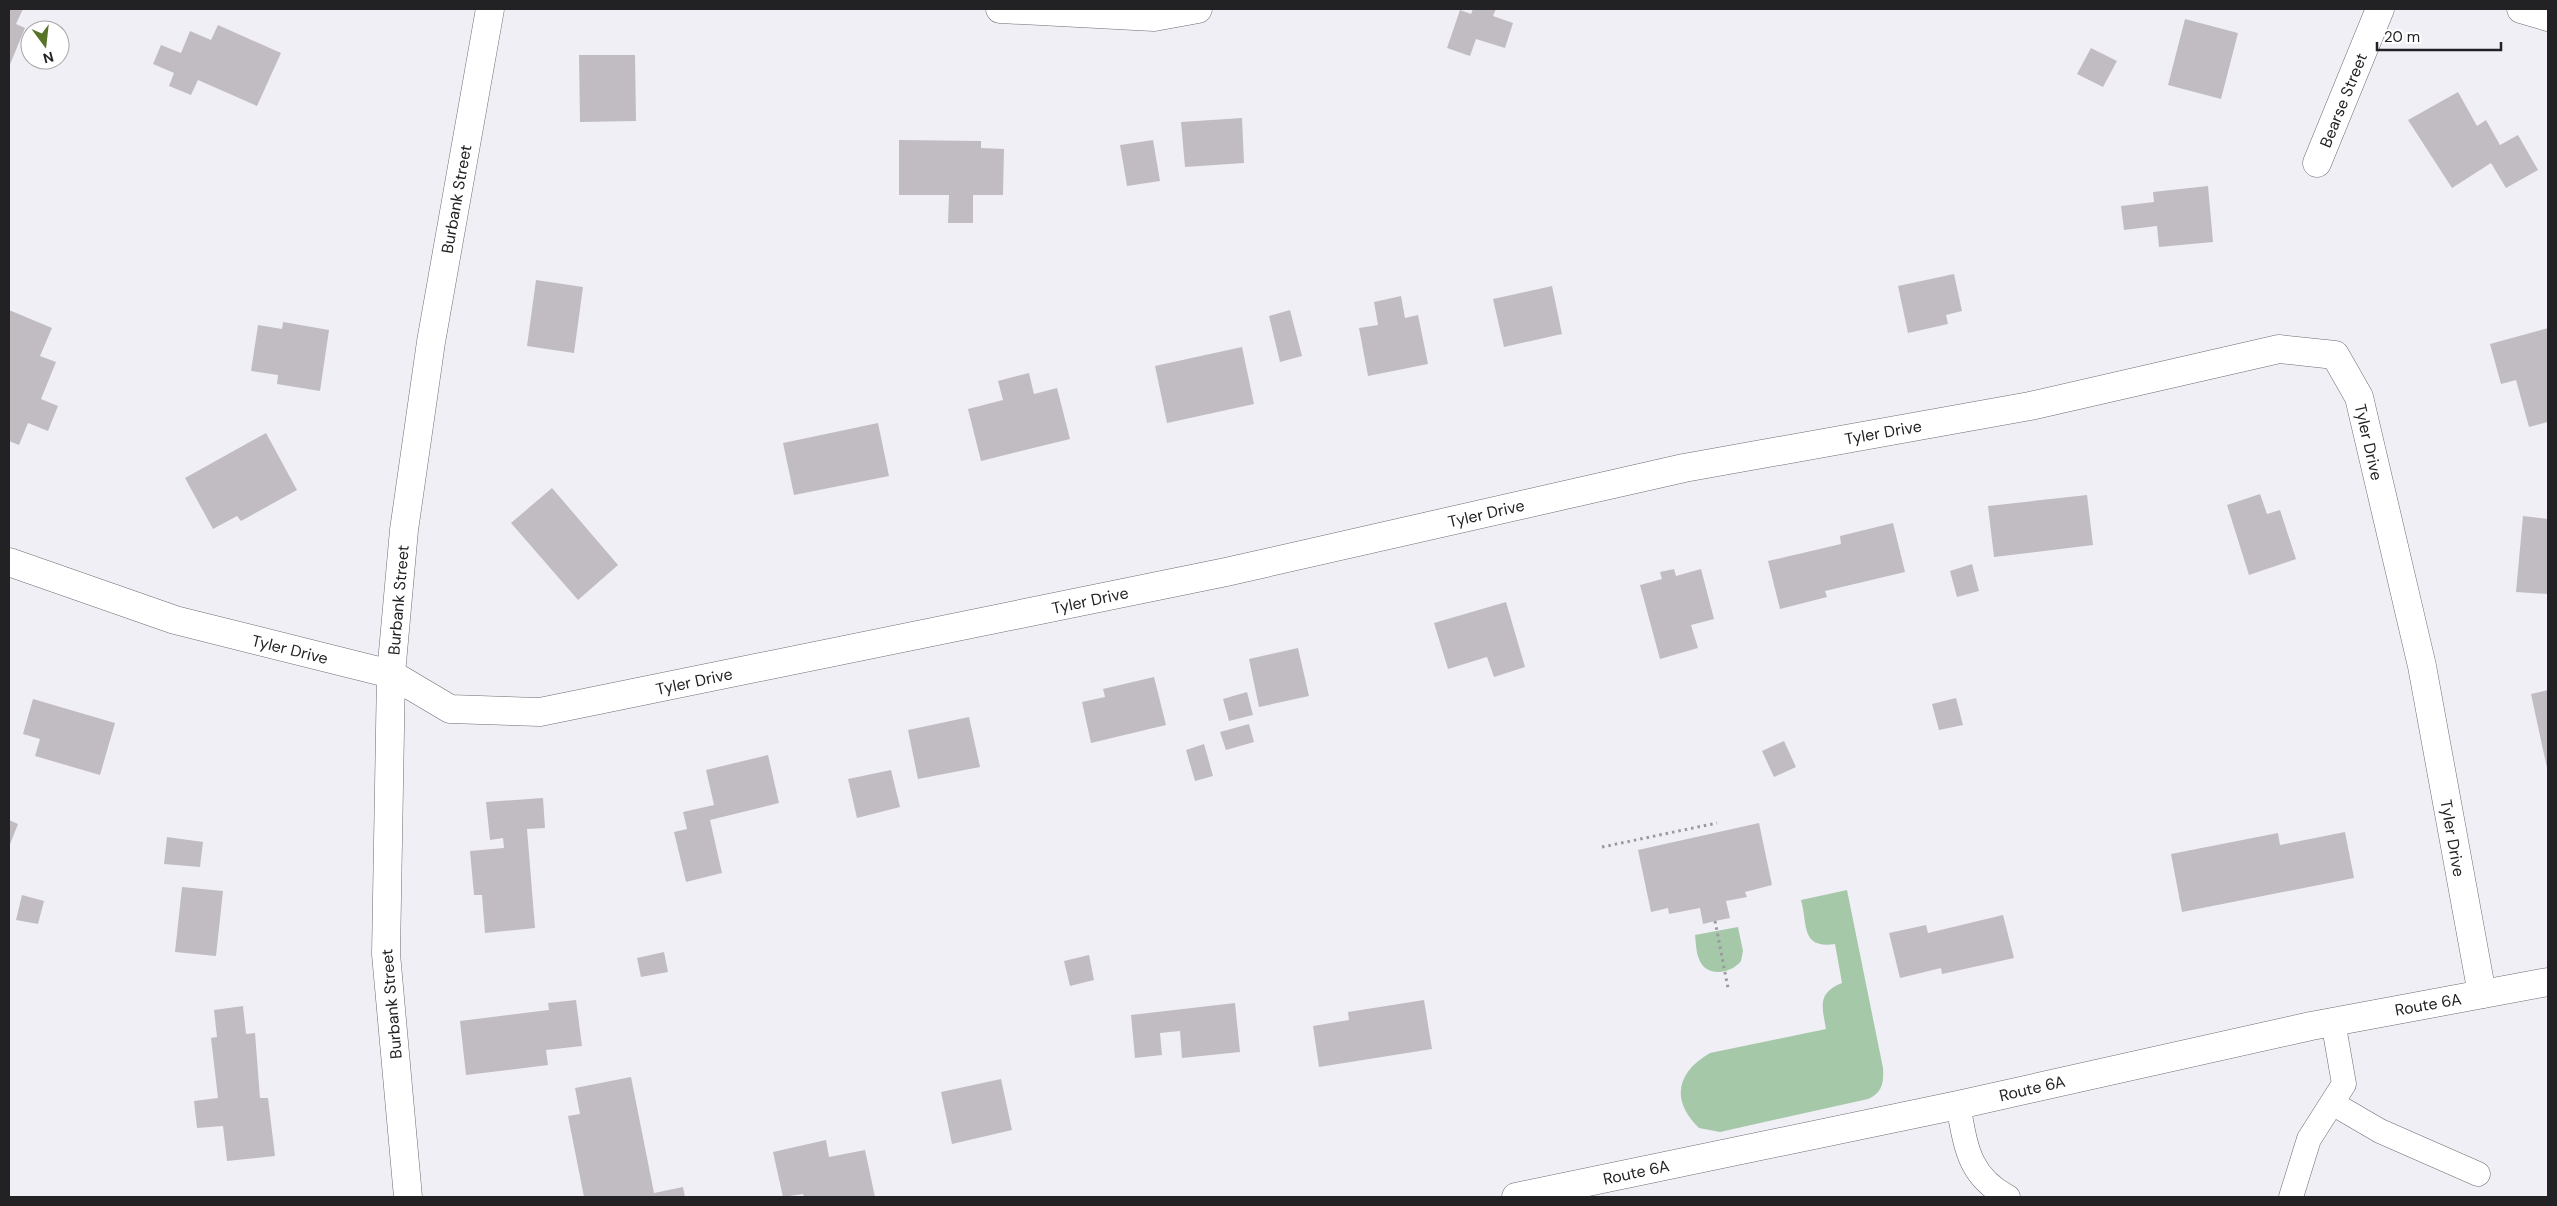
<svg xmlns="http://www.w3.org/2000/svg" width="2557" height="1206" font-family="'DM Sans',sans-serif">
<style>
.green{fill:#a5c8a8}
.building{fill:#c0bcc2}
.lines{fill:none;stroke-linecap:round;stroke-linejoin:round}
.service-casing{stroke:#6d6c72;stroke-width:25}
.minor-casing{stroke:#6d6c72;stroke-width:29}
.secondary-casing{stroke:#6d6c72;stroke-width:29}
.path{stroke:#9a999e;stroke-width:3;stroke-dasharray:2.5 4;stroke-linecap:butt}
.service{stroke:#fff;stroke-width:24}
.minor{stroke:#fff;stroke-width:28}
.secondary{stroke:#fff;stroke-width:28}
.labels{text-anchor:middle;stroke-width:4.5;stroke-linejoin:round;paint-order:stroke}
.street-label{font-size:16px;fill:#222224;stroke:#fff}
</style>
<rect width="100%" height="100%" fill="#f1eff6"/>
<path class="green" d="M1847,890L1883,1068C1884,1083 1882,1093 1868,1099L1720,1132L1699,1128C1670,1100 1677,1072 1710,1053L1826,1029C1822,1006 1817,993 1842,983L1835,944C1800,949 1808,924 1801,900Z
M1738,927L1743,951L1741,961C1731,974 1706,978 1699,959C1696,952 1696,943 1695,935Z"/>
<path class="building" d="M9,9H23L16,24L25,28L9,67Z
M1473,9H1496L1493,16L1513,23L1505,48L1476,39L1470,56L1447,48L1460,10L1471,14Z
M2185,19L2238,33L2221,99L2168,85Z
M218,25L281,53L257,106L198,80L191,95L169,86L174,73L153,64L161,45L181,53L190,31L211,40Z
M2091,48L2117,61L2103,87L2077,74Z
M579,55H635L636,121L580,122Z
M2458,92L2477,126L2486,120L2500,145L2518,135L2538,170L2506,188L2491,163L2452,188L2408,120Z
M1242,118L1244,163L1185,167L1181,122Z
M899,140L981,141V148L1004,149L1003,195H973V223H948L949,195H899Z
M1153,140L1160,181L1127,186L1120,145Z
M2208,186L2213,242L2159,247L2157,226L2124,230L2121,206L2154,202L2153,192Z
M1954,274L1962,311L1946,315L1948,324L1908,333L1898,286Z
M536,280L583,287L574,353L527,346Z
M1552,286L1562,334L1504,347L1493,299Z
M1401,296L1405,318L1418,315L1428,364L1368,376L1359,328L1378,325L1374,302Z
M9,310L52,328L40,356L56,362L41,399L58,406L48,431L28,423L19,445L9,441Z
M1290,310L1302,356L1280,362L1269,316Z
M283,322L329,330L320,391L277,384L278,375L251,371L258,325L282,329Z
M2548,328V422L2529,427L2516,380L2501,384L2490,344Z
M1242,347L1254,404L1167,423L1155,366Z
M1029,373L1034,394L1057,388L1070,439L981,461L968,409L1003,400L998,381Z
M878,423L889,476L794,495L783,443Z
M266,433L297,490L241,521L237,516L213,529L185,478Z
M552,488L618,565L578,600L511,523Z
M2260,494L2267,514L2280,510L2296,559L2249,575L2227,505Z
M2087,495L2093,545L1994,557L1988,506Z
M2523,516L2548,519V594L2516,592Z
M1893,523L1905,572L1825,591L1827,597L1780,609L1768,561L1841,544L1840,536Z
M1972,564L1979,591L1957,597L1950,571Z
M1674,569L1676,576L1701,569L1714,619L1691,625L1698,648L1660,659L1640,585L1662,579L1660,572Z
M1506,602L1525,667L1494,677L1487,657L1448,669L1434,623Z
M1298,648L1309,696L1259,707L1249,659Z
M1154,677L1166,725L1091,743L1082,702L1105,697L1103,689Z
M2548,690V768H2547L2531,694Z
M1247,692L1253,715L1229,721L1223,699Z
M1956,698L1963,725L1939,730L1932,704Z
M33,699L115,723L100,775L35,756L40,739L23,734Z
M969,717L980,767L918,779L908,730Z
M1249,724L1254,742L1226,750L1220,732Z
M1784,741L1796,767L1774,777L1762,751Z
M1204,744L1213,776L1195,781L1186,750Z
M768,755L779,803L710,820L722,873L686,882L674,832L687,829L683,812L714,805L706,770Z
M891,770L900,807L857,818L848,779Z
M543,798L545,828L527,829L535,928L485,933L482,895H474L470,851L504,848L503,838L490,840L486,802Z
M9,820L18,824L9,847Z
M1759,823L1772,885L1745,892L1747,897L1726,901L1730,918L1715,921L1703,924L1700,908L1669,914L1668,908L1651,912L1638,850Z
M2345,832L2354,878L2182,912L2171,854L2278,833L2280,845Z
M167,837L203,842L200,867L164,864Z
M182,887L223,891L216,956L175,952Z
M22,895L44,901L38,924L16,920Z
M2003,915L2014,958L1942,974L1941,968L1900,978L1889,933L1926,925L1928,933Z
M664,952L668,972L641,977L637,958Z
M1089,955L1094,980L1070,986L1064,961Z
M576,1000L582,1046L546,1050L548,1065L466,1075L460,1021L549,1010L548,1003Z
M1424,1000L1432,1049L1319,1067L1313,1026L1349,1020L1348,1012Z
M1235,1003L1240,1052L1182,1058L1180,1031L1160,1033L1162,1055L1135,1058L1131,1015Z
M243,1006L246,1034L255,1033L260,1098H268L275,1156L227,1161L223,1126L197,1128L194,1101L218,1098L211,1038L217,1037L214,1010Z
M631,1077L654,1193L683,1187L685,1197H584L568,1116L580,1114L575,1088Z
M1001,1079L1012,1130L952,1144L941,1092Z
M826,1140L829,1157L865,1150L875,1197H804L803,1194L783,1197L773,1152Z"/>
<g class="lines">
<g class="service-casing">
<path id="service" d="M2332,1103L2380,1131L2478,1174
M1958,1105C1966,1146 1968,1176 2008,1197
M2291,1197L2309,1139L2344,1084L2333,1021"/>
</g>
<g class="minor-casing">
<path id="minor" d="M1000,9L1154,17L1198,9
M2521,9L2548,17
M2317,163L2380,9
M9,562L175,620L391,674L450,709L540,712L1226,572L1684,468L2030,406L2279,349L2335,355L2359,397L2422,666L2482,994
M408,1197L386,954L391,674L404,530L431,342L490,9"/>
</g>
<g class="secondary-casing">
<path id="secondary" d="M1516,1197L1958,1105L2311,1026L2548,982"/>
</g>
<path class="path" d="M1602,847L1717,823
M1715,921L1728,988"/>
<use href="#service" class="service"/>
<use href="#minor" class="minor"/>
<use href="#secondary" class="secondary"/>
</g>
<g class="labels">
<g class="street-label">
<text transform="translate(2343 100) rotate(-68)" y="6">Bearse Street</text>
<text transform="translate(456 199) rotate(-80)" y="6">Burbank Street</text>
<text transform="translate(1883 432) rotate(-10)" y="6">Tyler Drive</text>
<text transform="translate(2369 442) rotate(77)" y="6">Tyler Drive</text>
<text transform="translate(1486 513) rotate(-13)" y="6">Tyler Drive</text>
<text transform="translate(398 600) rotate(-85)" y="6">Burbank Street</text>
<text transform="translate(1090 600) rotate(-12)" y="6">Tyler Drive</text>
<text transform="translate(290 649) rotate(14)" y="6">Tyler Drive</text>
<text transform="translate(694 681) rotate(-12)" y="6">Tyler Drive</text>
<text transform="translate(2453 838) rotate(80)" y="6">Tyler Drive</text>
<text transform="translate(391 1004) rotate(-95)" y="6">Burbank Street</text>
<text transform="translate(2428 1004) rotate(-10)" y="6">Route 6A</text>
<text transform="translate(2032 1088) rotate(-13)" y="6">Route 6A</text>
<text transform="translate(1636 1172) rotate(-12)" y="6">Route 6A</text>
</g>
</g>
<rect width="2557" height="1206" fill="none" stroke="#222224" stroke-width="20"/>
<g transform="translate(45 45) rotate(165)"><circle r="24" fill="#ffffff" stroke="#a7a7a7"/>
<path d="M0-4L9 19L0 12L-9 19Z" fill="#577328"/>
<text y="-8" font-size="14" font-weight="bold" text-anchor="middle" fill="#222224">N</text>
</g>
<path d="M2377 42v8h124v-8" fill="none" stroke="#222224" stroke-width="2.5"/>
<text x="2384" y="42" font-size="15" fill="#222224" stroke="#ffffff" stroke-width="4" paint-order="stroke">20 m</text>
</svg>
